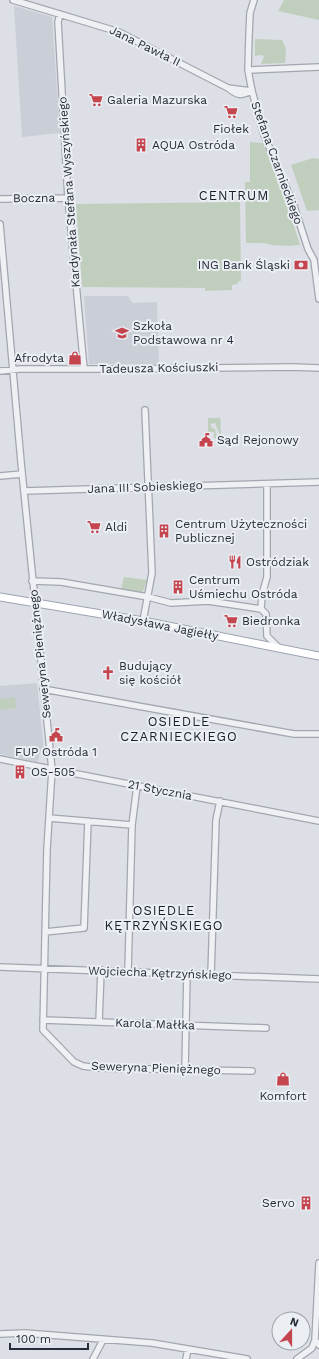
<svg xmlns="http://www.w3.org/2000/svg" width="319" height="1359" font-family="'Work Sans',sans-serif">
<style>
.built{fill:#caced6}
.green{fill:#c0cfbd}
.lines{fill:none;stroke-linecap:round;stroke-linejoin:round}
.minor-casing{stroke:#a2a6ae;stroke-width:8}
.major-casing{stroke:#9ca2b0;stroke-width:9}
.minor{stroke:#eef0f4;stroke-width:5.5}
.major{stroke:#fff;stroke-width:7}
.labels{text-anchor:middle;stroke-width:4;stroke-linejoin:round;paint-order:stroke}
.street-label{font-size:12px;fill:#272c3a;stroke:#ebeef3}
.poi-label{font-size:12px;fill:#272c3a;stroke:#ebeef3;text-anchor:start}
.neighbourhood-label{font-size:13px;letter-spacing:1px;fill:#191e2b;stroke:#ebeef3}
</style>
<rect width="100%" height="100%" fill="#dcdfe5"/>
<path class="built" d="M14,6L52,17L60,133L22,137Z
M84,296H128L133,303L157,302L159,364H89Z
M37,683L44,751L40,752L38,762L0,754V686Z"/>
<path class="green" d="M284,0H319V20L278,11Z
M255,39L282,40L286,49L285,63L261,64L264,56L260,55L255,56Z
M250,142L263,143L286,201L300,245L289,246L272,245L263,243H246L245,182H250Z
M313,158L319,159V210L307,211L291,165Z
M240,202L241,281H239L237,284L232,285V290L205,291V288L82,287L76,204Z
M208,418H220C222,423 219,431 222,437L221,438L215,423L210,424L212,428L215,429L217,438H214V432H208Z
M124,577L147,580L142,594L121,590Z
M15,697L16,708L0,710V699Z"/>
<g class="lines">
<g class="minor-casing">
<path id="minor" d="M13,0L119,32L228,88C238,96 240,96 252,91
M254,0L250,13L249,35L248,70L252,91L264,135L294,206L308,249L314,260L319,299
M60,14L58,22L68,198L84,369
M248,70L319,67
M228,88L251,91
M0,199L68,198
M0,224L21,462L52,770L47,849L43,1030L74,1062L83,1066L98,1068L252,1071
M0,371L20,369H111L293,367L319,368
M0,476L22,474
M24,491L319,482
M32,581L61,582L148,597L171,603L208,601L261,609L262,595L267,577V484
M261,609L266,614L267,636L279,648
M143,621L152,573L145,410
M43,689L294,734H319
M0,759L319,821
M49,818L132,825
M45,932L84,928L88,821
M0,967L319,979
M128,971L132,825L137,786
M211,975L216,820L220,801
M43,1020L266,1028
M99,1022L101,970
M185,1069L187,974
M319,1263L315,1340L319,1345
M0,1334L25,1333L152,1343L247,1359
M93,1359L103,1340
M186,1359L188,1349
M297,1359L312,1348L315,1340"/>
</g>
<g class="major-casing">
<path id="major" d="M0,597L143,621L319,656"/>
</g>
<use href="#minor" class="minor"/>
<use href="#major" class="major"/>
</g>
<defs>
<g id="supermarket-bare" transform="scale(1.08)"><path d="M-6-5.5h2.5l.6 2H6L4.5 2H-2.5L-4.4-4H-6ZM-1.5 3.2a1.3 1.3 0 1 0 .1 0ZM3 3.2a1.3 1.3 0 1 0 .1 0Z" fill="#c5454f" stroke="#ebeef3" stroke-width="2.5" paint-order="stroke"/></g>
<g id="building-bare" transform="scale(1.08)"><path d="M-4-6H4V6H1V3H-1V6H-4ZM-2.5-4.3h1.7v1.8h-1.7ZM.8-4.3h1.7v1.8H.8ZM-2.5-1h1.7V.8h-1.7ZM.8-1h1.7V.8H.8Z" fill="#c5454f" stroke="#ebeef3" stroke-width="2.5" paint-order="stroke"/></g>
<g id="bank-bare" transform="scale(1.08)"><path d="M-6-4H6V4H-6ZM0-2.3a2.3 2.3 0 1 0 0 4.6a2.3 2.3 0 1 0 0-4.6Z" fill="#c5454f" stroke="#ebeef3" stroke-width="2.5" paint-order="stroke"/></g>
<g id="school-bare" transform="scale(1.08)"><path d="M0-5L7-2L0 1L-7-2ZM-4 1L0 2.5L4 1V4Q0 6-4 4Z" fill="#c5454f" stroke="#ebeef3" stroke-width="2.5" paint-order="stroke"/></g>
<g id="shop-bare" transform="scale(1.08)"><path d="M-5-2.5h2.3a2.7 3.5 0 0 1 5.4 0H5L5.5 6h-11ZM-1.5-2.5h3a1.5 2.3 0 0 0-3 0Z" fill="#c5454f" stroke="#ebeef3" stroke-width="2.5" paint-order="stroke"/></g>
<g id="civic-bare" transform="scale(1.08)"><path d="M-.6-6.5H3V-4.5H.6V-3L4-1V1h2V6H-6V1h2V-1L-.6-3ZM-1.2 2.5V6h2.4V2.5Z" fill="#c5454f" stroke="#ebeef3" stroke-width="2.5" paint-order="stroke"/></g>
<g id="restaurant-bare" transform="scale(1.08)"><path d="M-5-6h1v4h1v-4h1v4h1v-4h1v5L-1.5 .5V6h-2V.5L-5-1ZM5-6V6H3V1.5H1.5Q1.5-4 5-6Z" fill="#c5454f" stroke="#ebeef3" stroke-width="2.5" paint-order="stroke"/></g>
<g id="church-bare" transform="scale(1.08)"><path d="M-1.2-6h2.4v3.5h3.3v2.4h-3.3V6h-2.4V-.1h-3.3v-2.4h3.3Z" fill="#c5454f" stroke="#ebeef3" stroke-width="2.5" paint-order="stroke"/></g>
</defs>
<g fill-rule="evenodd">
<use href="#supermarket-bare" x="96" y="100"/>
<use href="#supermarket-bare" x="231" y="112"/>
<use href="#building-bare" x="141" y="145"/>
<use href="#bank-bare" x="301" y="265"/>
<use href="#school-bare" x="122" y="333"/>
<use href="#shop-bare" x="75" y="358"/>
<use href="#civic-bare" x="206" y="440"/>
<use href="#supermarket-bare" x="94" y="527"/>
<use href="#building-bare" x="164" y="531"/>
<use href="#restaurant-bare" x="235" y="562"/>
<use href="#building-bare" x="178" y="587"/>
<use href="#supermarket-bare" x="231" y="621"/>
<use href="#church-bare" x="108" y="673"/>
<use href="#civic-bare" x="56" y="735"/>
<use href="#building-bare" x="20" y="772"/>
<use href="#shop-bare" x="283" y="1079"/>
<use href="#building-bare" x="306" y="1203"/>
</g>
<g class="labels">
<g class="street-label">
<text transform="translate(145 46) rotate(26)" y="4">Jana Pawła II</text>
<text transform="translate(277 163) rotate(70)" y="4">Stefana Czarnieckiego</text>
<text transform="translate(69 192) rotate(-94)" y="4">Kardynała Stefana Wyszyńskiego</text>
<text transform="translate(34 198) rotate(-1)" y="4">Boczna</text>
<text transform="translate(159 368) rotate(-1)" y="4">Tadeusza Kościuszki</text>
<text transform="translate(145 487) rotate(-2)" y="4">Jana III Sobieskiego</text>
<text transform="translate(160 625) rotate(11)" y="4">Władysława Jagiełły</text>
<text transform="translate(40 654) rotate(-96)" y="4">Seweryna Pieniężnego</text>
<text transform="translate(160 790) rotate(11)" y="4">21 Stycznia</text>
<text transform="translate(160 973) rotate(2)" y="4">Wojciecha Kętrzyńskiego</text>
<text transform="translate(155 1024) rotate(2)" y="4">Karola Małłka</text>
<text transform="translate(156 1068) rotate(2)" y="4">Seweryna Pieniężnego</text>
</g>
<g class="poi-label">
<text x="107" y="104">Galeria Mazurska</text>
<text x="231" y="133" text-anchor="middle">Fiołek</text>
<text x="152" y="149">AQUA Ostróda</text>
<text x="290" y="269" text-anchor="end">ING Bank Śląski</text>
<text x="133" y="330">Szkoła<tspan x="133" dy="14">Podstawowa nr 4</tspan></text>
<text x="64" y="362" text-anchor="end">Afrodyta</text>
<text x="217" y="444">Sąd Rejonowy</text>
<text x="175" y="528">Centrum Użyteczności<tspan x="175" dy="14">Publicznej</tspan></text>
<text x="105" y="531">Aldi</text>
<text x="246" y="566">Ostródziak</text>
<text x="189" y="584">Centrum<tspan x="189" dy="14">Uśmiechu Ostróda</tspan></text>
<text x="242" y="625">Biedronka</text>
<text x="119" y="670">Budujący<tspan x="119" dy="14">się kościół</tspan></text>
<text x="56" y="756" text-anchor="middle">FUP Ostróda 1</text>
<text x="31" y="776">OS-505</text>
<text x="283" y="1100" text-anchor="middle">Komfort</text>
<text x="295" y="1207" text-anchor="end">Servo</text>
</g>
<g class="neighbourhood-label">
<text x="234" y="200">CENTRUM</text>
<text x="179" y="726">OSIEDLE<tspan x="179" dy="15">CZARNIECKIEGO</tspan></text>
<text x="164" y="915">OSIEDLE<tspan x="164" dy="15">KĘTRZYŃSKIEGO</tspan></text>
</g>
</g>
<g transform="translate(291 1331) rotate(21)"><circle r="19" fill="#ebeef3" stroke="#9da0a9"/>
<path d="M0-3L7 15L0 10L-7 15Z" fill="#c5454f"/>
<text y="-6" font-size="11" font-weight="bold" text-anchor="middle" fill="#272c3a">N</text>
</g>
<path d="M10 1343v6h78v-6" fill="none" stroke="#272c3a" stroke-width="2"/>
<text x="16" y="1343" font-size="12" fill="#272c3a" stroke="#ebeef3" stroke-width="3" paint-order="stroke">100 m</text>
</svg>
